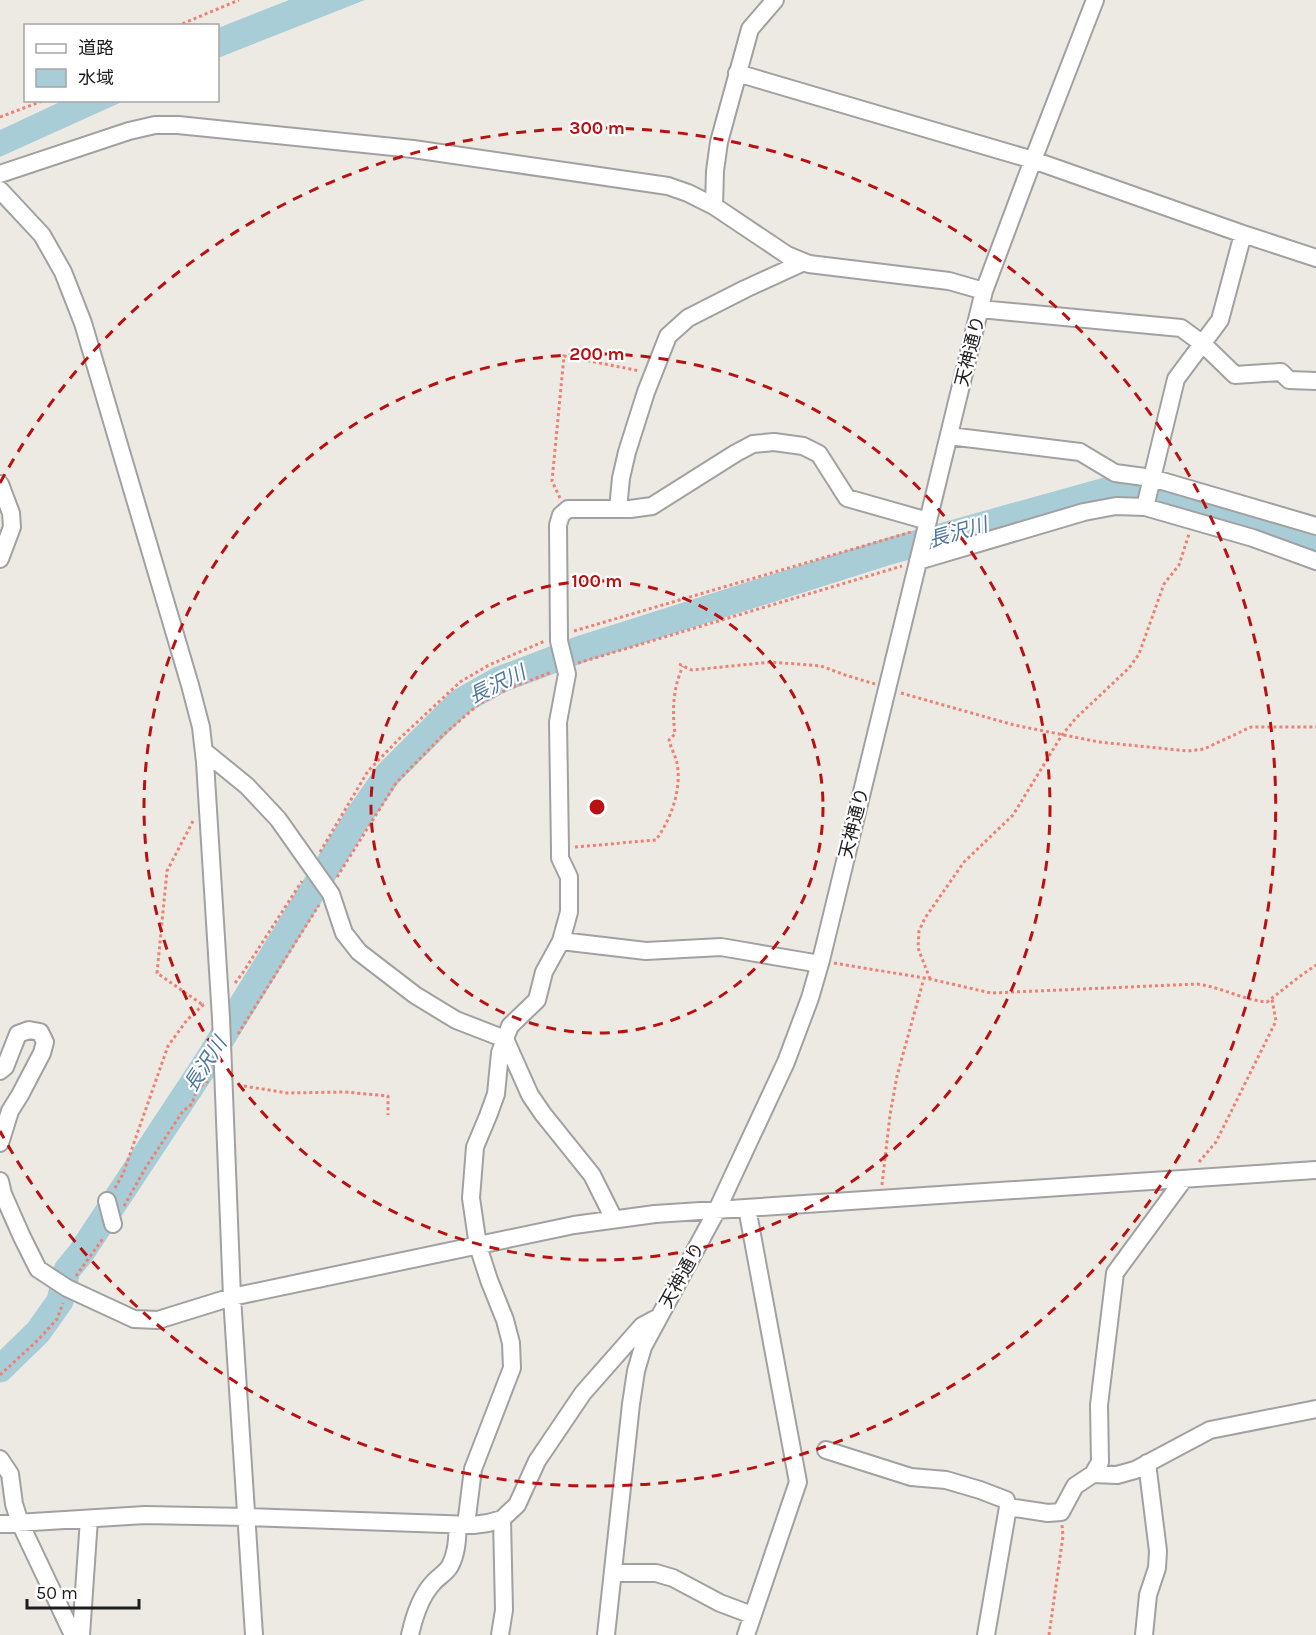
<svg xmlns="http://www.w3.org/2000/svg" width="1316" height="1635" font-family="Karla,'Noto Sans JP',sans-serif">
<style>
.water{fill:#a8cdd7}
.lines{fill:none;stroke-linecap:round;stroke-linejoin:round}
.river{stroke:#a8cdd7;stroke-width:27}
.minor-casing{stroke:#a1a1a1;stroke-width:20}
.path{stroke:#ed8175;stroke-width:3;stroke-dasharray:3 3;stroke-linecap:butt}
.minor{stroke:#fff;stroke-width:16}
.ring{fill:none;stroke:#b91111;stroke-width:3;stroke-dasharray:10 8}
.labels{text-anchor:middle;stroke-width:4.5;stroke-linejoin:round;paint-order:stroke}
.street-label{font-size:18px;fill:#1d1d1d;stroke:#fff}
.water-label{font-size:20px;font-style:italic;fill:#4f769d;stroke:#fff}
.centre{fill:#b91111;stroke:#fff;stroke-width:3}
.ring-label{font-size:18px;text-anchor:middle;font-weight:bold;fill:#b91111;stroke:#fff;stroke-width:4.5;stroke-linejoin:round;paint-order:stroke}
</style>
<rect width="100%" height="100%" fill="#edeae4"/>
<path class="water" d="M289,0H365L218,58V28Z
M62,101H124L0,157V130Z"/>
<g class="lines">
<path class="river" d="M0,1369L38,1332L60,1301L67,1270L81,1253L207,1062L358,817L388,774L460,702L499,680L584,648L890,551L1120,487L1167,495L1316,541"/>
<g class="minor-casing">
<path id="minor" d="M737,73L1033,160L1243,234L1316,258
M0,174L129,131L155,125H178L413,149L668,186L688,193L714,206L787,255L809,264L949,281L984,291
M0,190L42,235L63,272L83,323L190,685L201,727L205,762L221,1018L232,1297L254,1635
M714,206L715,171L719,142L750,29L775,0
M980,309L1181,328L1203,344L1235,375L1281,372L1289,380L1316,381
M949,436L1080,452L1115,473L1152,478L1316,526
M0,484L11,513L12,527L0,559
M1145,507L1176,379L1220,320L1243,234
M618,509L621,478L627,452L646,392L668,336L688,318L745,289L804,262
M918,561L1084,512L1116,506L1145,507L1253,538L1316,561
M204,751L247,786L278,819L331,894L344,933L359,952L415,995L456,1020L505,1039L530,1095L543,1114L592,1175L614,1219
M561,941L646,951L721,947L820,964
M0,1071L5,1067L18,1034L29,1030L40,1032L45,1042L42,1053L20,1095L10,1111L0,1143
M0,1181L3,1194L22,1237L38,1269L67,1288L134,1319L158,1320L232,1297L574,1225L655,1214L1316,1170
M107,1201L113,1224
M826,1450L911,1477L946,1480L980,1490L1006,1500L1008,1507L986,1635
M0,1459L10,1474L14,1504L20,1523L73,1635
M1093,1474L1117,1475L1135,1470L1210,1430L1316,1409
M1008,1507L1048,1513L1061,1512L1075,1486L1093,1474L1100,1462L1099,1405L1115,1273L1184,1179
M0,1524L145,1515L247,1517L473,1525L488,1523L502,1519L517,1505L537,1461L583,1393L642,1326L655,1319
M466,1525L473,1469L512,1368L511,1343L505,1320L489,1280L478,1246L471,1198L475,1147L488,1116L496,1094L500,1053L505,1039L510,1026L537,1000L544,972L561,941L569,912V877L560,858V849L558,722L567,674L559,641L558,525L561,515L568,509H630L652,506L736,453L753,444L774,442L803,446L819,454L847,498L928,521
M613,1573H656L673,1578L720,1603L752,1615
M81,1635L89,1519
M410,1635C414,1617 420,1597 433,1583C438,1577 446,1573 450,1566C457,1553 457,1539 458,1525
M500,1635L504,1610L502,1519
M606,1635L631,1404L636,1371L643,1347L717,1210L786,1062L810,998L821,960L984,291L1033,160L1095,0
M746,1635L798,1482L747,1208
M1144,1635L1148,1595L1157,1568L1158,1551L1147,1463"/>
</g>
<path class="path" d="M177,26L239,0
M0,117L45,100
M560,498L552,481L564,356L640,371
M574,631L911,532
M578,663L902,566
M679,664L692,670L771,662L821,666L845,675L875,684
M901,693L1014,725L1099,742L1188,751L1204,749L1251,727H1316
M193,821L167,871L157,973L203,1005
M575,847L656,840C671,819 682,789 677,763C675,755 671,748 669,740L675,734C672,710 673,688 683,666
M320,852L368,771L398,740L460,682L489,665L545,641
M337,877L396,783L442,736L479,704L510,688L552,672
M834,963L930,979L991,993L1197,984C1221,987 1243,1000 1267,1002L1299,977L1316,965
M930,979L918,948L919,931L925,918L964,862L1013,815L1062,735L1076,718L1129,668L1139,654L1164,584L1179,565L1189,534
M235,983L242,974L302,881
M238,1034L319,905
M238,1085L287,1093L345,1092L388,1096V1115
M1199,1162L1216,1142L1276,1021L1272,999
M882,1185L890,1115L897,1076L924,978
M115,1188L123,1174L168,1046L187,1020L203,1005L206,1004
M124,1206L146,1167L183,1111L192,1104L197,1089L208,1081
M76,1276L104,1237
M0,1375L39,1339L57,1319L63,1303
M1049,1635L1063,1536L1062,1525"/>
<use href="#minor" class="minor"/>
</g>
<g class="ring">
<circle cx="597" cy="807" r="226"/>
<circle cx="597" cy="807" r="453"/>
<path d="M0 483A679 679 0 1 1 0 1131"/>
</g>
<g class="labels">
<g class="street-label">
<text transform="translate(970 351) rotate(-76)" y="6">天神通り</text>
<text transform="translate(854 823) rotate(-76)" y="6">天神通り</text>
<text transform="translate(682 1275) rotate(-61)" y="6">天神通り</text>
</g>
<g class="water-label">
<text transform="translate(958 532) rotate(-16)" y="7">長沢川</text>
<text transform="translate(497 684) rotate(-26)" y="7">長沢川</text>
<text transform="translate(205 1064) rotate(-57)" y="7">長沢川</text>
</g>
</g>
<circle cx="597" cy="807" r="9" class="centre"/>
<g class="ring-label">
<text x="597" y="134">300 m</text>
<text x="597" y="360">200 m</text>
<text x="597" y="587">100 m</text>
</g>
<rect x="24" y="24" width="195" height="78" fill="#ffffff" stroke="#a5a5a5" stroke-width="1.5"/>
<rect x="36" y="44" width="30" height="9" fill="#ffffff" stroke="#a5a5a5" stroke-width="1.5"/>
<text x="78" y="54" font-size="18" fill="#1d1d1d">道路</text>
<rect x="36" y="69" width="30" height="18" fill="#a8cdd7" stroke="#a5a5a5" stroke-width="1.5"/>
<text x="78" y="84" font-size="18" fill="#1d1d1d">水域</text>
<path d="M27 1599v9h112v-9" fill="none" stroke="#1d1d1d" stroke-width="3"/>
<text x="36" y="1599" font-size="18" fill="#1d1d1d" stroke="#ffffff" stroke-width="4.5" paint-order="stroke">50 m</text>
</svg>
